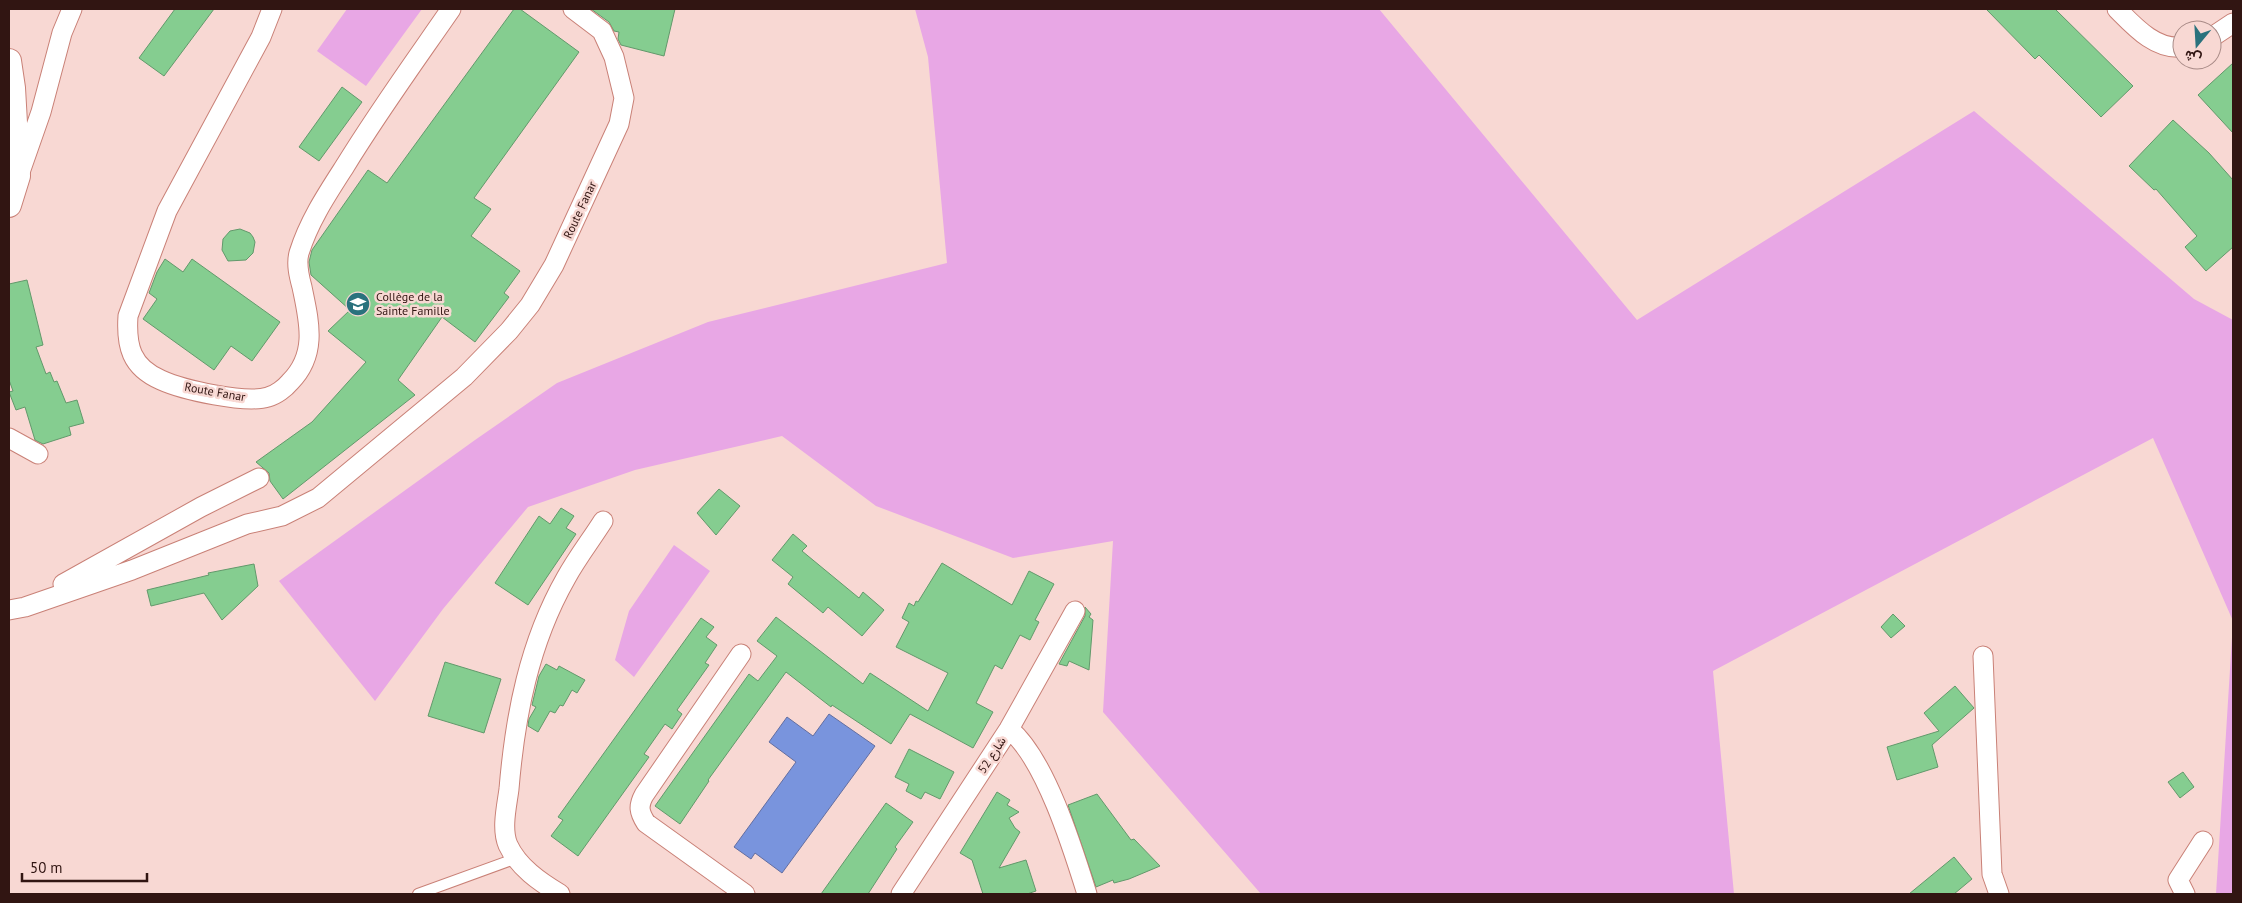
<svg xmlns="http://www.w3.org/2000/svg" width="2242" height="903" font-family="'PT Sans',Vazirmatn,sans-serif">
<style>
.green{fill:#e8a7e5}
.water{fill:#7994dd;stroke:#636ea0}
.building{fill:#85cd90;stroke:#62996b}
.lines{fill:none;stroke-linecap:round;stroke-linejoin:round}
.service-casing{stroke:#c98177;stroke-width:12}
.minor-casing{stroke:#c98177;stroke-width:21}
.tertiary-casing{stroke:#c98177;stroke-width:26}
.service{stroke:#fff;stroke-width:10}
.minor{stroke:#fff;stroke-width:19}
.tertiary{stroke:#fff;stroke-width:24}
.labels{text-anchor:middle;stroke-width:5;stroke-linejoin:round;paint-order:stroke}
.street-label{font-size:12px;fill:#311512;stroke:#f8d8d3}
.poi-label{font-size:12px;fill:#311512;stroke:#f8d8d3;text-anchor:start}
</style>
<rect width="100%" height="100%" fill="#f8d8d3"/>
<path class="green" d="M347,9H422L366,86L317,51Z
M915,9H1379L1637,320L1974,111L2194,299L2233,320V894H2216L2233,621L2153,438L1713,671L1734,894H1261L1103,712L1113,541L1013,558L876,506L782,436L635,470L528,507L443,609L375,701L279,581L475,440L557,383L708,322L947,263L928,57Z
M674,545L710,571L634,677L615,660L629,611Z"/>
<path class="water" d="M829,714L875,746L782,873L755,853L751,859L734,847L796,762L769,742L787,717L813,736Z"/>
<path class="building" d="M175,9H214L164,76L139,58Z
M514,9H520L579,52L474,198L491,209L471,236L520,271L504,293L509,297L475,342L442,317L398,380L415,395L283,499L270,481L269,473L256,462L312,422L366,362L328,331L350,310L311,275L309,262L312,250L368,170L387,183Z
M591,9H675L664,56L621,45L618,39L619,32L614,31L609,22Z
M1986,9H2055L2133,86L2101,117L2039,55L2035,59Z
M2233,63V133L2198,95Z
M342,87L362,102L319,161L299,147Z
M2173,120L2209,153L2233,180V247L2206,271L2185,247L2197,236L2156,189L2154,190L2129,166Z
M240,229L250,233L253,237L255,242L253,253L246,260L228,261L222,250L223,239L230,231Z
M165,259L183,272L192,259L280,322L252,361L231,346L214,370L143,319L157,299L149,293L157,272Z
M27,280L43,345L36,347L46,374L50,372L54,382L57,381L66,403L77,400L84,423L69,427L71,435L43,444L35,440L25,407L16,410L9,392L13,391L9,380V284Z
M719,489L740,506L716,535L697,513Z
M561,508L574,516L566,528L576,534L528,605L495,583L539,516L550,524Z
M793,534L807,546L802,551L859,598L863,592L884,610L862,636L828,607L823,613L788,584L793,577L772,560Z
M942,563L1012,605L1029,571L1054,584L1035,620L1039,622L1030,640L1020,635L1002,669L995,665L976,703L993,712L973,748L910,714L891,744L832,705L831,707L786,672L708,780L709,781L680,824L655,806L749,674L758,681L777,656L757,641L776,617L863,684L870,673L928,711L948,673L896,647L909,622L902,618L909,603L914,606L916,601L918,602Z
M254,564L258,586L222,620L204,593L151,606L147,590L209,575L208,573Z
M1085,607L1091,614L1089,617L1093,620L1089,670L1069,661L1067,666L1059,664L1085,616Z
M1893,614L1905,626L1891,638L1881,627Z
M701,618L714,627L706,637L717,645L705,663L709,665L677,710L682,714L672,729L665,724L644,754L649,757L578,856L551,836L563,820L558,817Z
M445,662L501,679L484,733L428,716Z
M546,664L557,670L559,666L585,680L577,693L572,690L563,706L560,705L555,713L550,711L538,732L528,726L529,719L536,707L532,705L539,676Z
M1955,686L1974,708L1932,745L1938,767L1897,780L1887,747L1939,731L1924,713Z
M909,749L954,772L940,799L925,792L921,799L906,791L909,784L895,777Z
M2183,772L2194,787L2180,798L2168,782Z
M997,792L1010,800L1007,805L1019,812L1009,818L1015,828L1020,832L999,868L1026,860L1036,891L1027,894H983L972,860L960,853Z
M1097,794L1131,840L1134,839L1160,866L1129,879L1114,883L1113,880L1096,887L1068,805Z
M886,803L913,822L895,847L897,849L868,894H821Z
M1954,857L1972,879L1954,894H1909Z"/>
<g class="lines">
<g class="service-casing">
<path id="service" d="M418,894L517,858"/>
</g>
<g class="minor-casing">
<path id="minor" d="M272,9L261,37L167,211L128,316C126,346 131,367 161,380C183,390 246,404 268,397C276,395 285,388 290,382C318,354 309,321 302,287C299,276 296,264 299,253C309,221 327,194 345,166C378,112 415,61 451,9
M2117,9C2134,26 2155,50 2182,47
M2212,37L2233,23
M20,172L41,112L62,33L72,9
M9,438L38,454
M63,584L201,507L259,478
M9,610L25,607L132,570L247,524L282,516L318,498L464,377L509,331L530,305L554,265L619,124L624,98L614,57L602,31L573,9
M741,654L644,795C638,806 639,812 646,823L745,894
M1983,656L1992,874L1999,894
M1009,729C1045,758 1073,849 1087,894
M560,894C540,882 518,867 508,845C501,829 507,805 509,789C515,716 529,643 566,578C577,558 591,540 603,521
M901,894L1009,729L1075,611
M2185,894L2178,880L2203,841"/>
</g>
<g class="tertiary-casing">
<path id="tertiary" d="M9,61L13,88L18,176L9,205"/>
</g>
<use href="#service" class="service"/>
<use href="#minor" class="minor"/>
<use href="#tertiary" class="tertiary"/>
</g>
<defs>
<g id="school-disc" transform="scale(1.25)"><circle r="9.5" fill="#2a727d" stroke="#f8d8d3"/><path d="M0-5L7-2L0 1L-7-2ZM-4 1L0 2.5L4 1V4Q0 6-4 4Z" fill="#fff"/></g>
</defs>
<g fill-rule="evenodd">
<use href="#school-disc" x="358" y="304"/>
</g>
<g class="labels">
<g class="street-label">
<text transform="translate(580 210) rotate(-65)" y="4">Route Fanar</text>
<text transform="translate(215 392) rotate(10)" y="4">Route Fanar</text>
<text transform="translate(992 755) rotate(-57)" y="4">شارع 52</text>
</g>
<g class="poi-label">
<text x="376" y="301">Collège de la<tspan x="376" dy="14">Sainte Famille</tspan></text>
</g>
</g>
<rect width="2242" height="903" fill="none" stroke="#311512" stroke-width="20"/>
<g transform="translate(2197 45) rotate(198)"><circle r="24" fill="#f8d8d3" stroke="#a88a86"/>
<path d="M0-4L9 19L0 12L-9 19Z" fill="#2a727d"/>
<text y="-8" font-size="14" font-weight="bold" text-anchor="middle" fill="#311512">ش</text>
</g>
<path d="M22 873v8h125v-8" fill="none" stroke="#311512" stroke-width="2.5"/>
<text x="30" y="873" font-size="15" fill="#311512" stroke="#f8d8d3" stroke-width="4" paint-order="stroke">50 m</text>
</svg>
